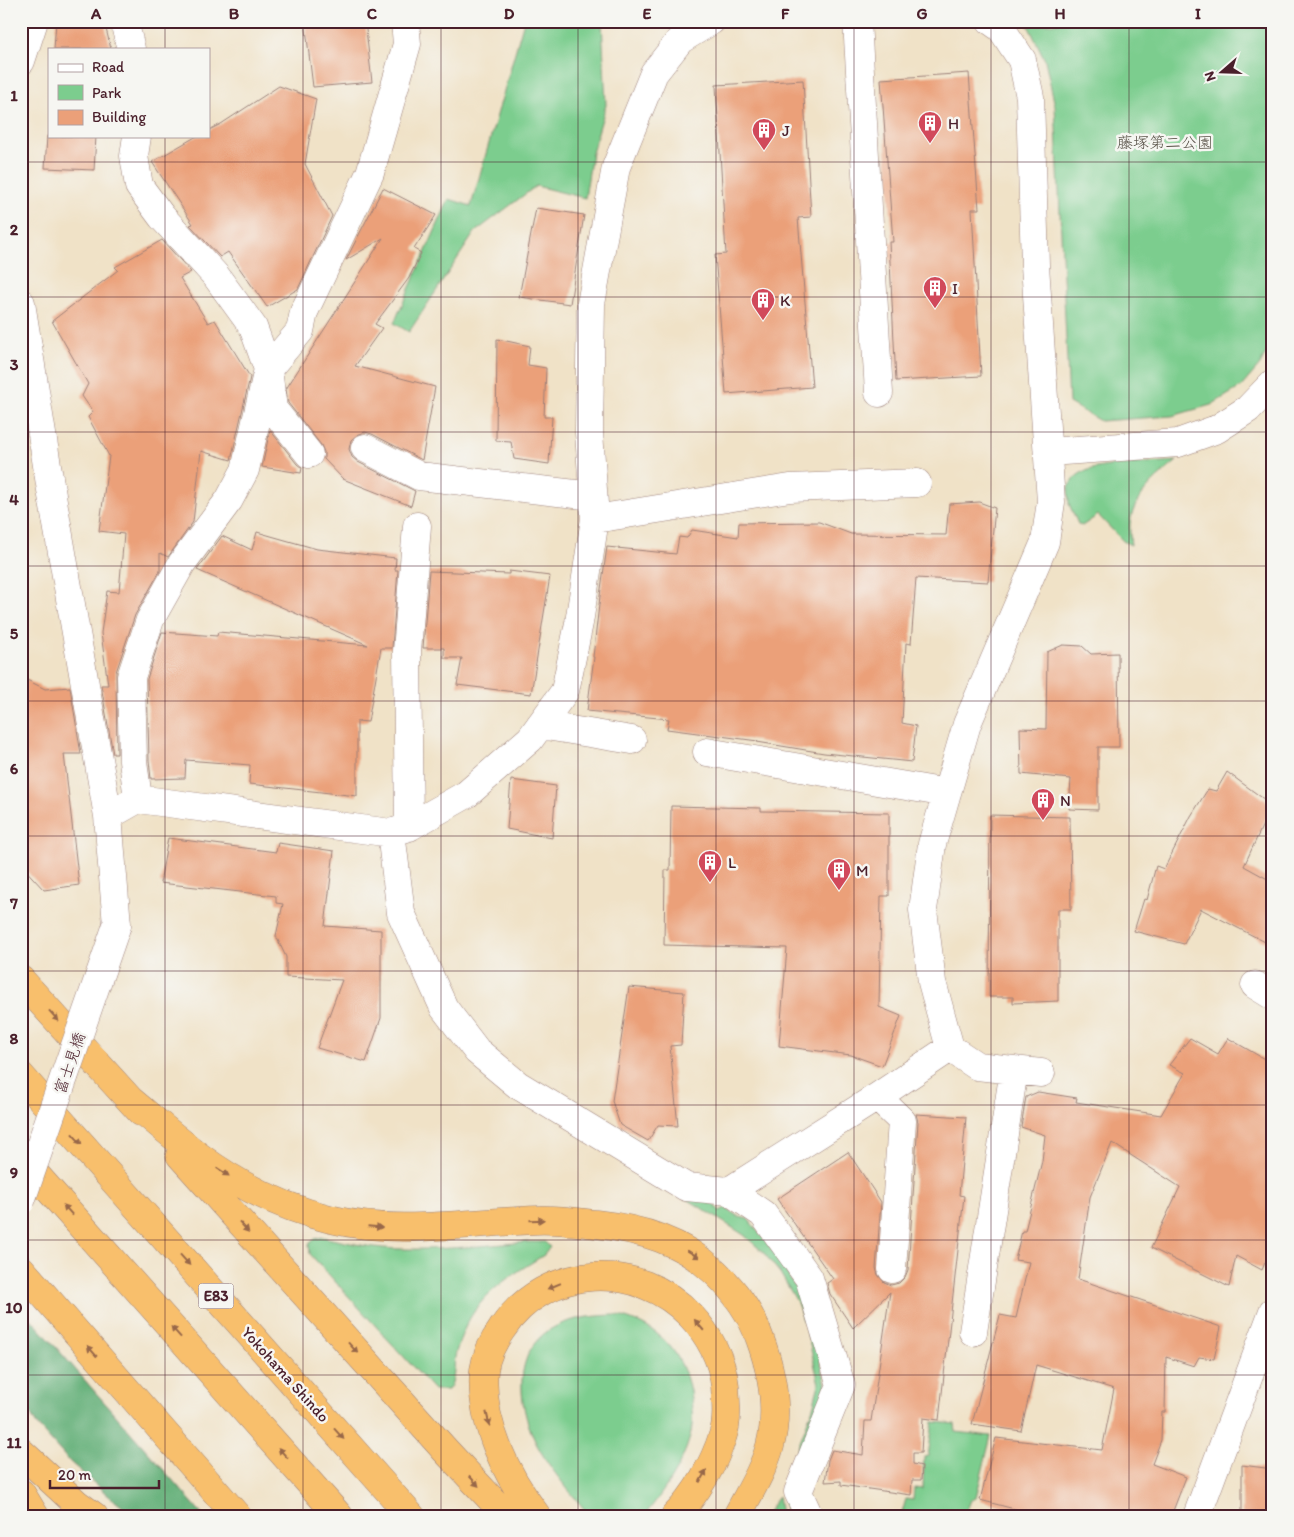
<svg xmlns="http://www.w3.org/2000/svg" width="1294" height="1537" font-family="Itim,'Klee One',sans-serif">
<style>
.green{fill:#7ccd8e;stroke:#63765c}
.forest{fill:#65b079;stroke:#586852}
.building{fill:#eba079}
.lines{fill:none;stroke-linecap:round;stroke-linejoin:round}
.minor-casing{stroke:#9d8079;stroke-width:29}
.highway-casing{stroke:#9d8079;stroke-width:29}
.minor{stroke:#fff;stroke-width:28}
.highway{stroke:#f8bf6c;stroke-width:28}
.minor-bridge-casing{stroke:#9d8079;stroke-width:29;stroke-linecap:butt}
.minor-bridge{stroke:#fff;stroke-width:28}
.oneway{fill:#986748}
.grid{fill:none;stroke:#4a1f2b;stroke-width:1;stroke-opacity:0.55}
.labels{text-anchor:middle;stroke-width:5;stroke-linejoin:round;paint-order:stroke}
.shield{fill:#f6f6f2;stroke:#7e6067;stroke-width:1}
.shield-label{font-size:15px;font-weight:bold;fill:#4a1f2b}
.poi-label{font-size:16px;fill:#4a1f2b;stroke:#f6f6f2;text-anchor:start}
.park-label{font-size:16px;fill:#595349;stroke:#f6f6f2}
.street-label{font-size:16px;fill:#4a1f2b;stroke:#f6f6f2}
.neatline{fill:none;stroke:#4a1f2b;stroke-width:2}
.grid-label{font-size:16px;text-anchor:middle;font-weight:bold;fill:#4a1f2b}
</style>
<rect width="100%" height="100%" fill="#f6f6f2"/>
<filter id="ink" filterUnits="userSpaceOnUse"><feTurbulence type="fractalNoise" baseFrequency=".02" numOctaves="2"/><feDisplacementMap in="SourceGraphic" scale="10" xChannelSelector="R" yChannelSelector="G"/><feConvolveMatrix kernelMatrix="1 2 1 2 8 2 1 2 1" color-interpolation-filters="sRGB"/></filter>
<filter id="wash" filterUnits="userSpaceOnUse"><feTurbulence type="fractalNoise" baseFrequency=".0096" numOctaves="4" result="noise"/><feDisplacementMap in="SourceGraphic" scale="20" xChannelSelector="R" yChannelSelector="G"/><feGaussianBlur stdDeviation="1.12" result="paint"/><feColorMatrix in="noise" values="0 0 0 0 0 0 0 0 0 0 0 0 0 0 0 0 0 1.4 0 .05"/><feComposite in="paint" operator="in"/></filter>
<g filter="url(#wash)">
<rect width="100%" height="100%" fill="#f0e2c7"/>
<path class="green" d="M524,21H602L606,105L592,153L585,198L536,186L475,232L409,332L394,323L449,199L471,206Z
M1059,21H1267L1273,97V339L1260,365L1241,387L1211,405L1172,416L1100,421L1069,403L1055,106L1045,60L1028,25L1059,23Z
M1177,461C1158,477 1137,493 1131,518C1129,526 1130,537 1131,545L1123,541L1098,515L1082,526L1078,524L1069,504L1068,487C1071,483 1074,478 1078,475C1093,463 1156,463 1177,461Z
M702,1194L720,1211L725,1208L739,1217L748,1219L777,1256L809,1312L826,1384L798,1516H786L783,1487L813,1407L819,1384L806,1328L796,1300L780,1273L763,1252L744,1235L684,1197Z
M323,1237C349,1243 376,1249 403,1249C445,1250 488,1245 530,1242H545L550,1247L544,1255C502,1281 472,1298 457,1349C452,1363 457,1379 448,1390H434L310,1254L309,1244L315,1239Z
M615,1315C657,1325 681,1348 690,1391C692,1406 694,1422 690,1437C682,1466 663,1493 644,1516H590C571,1493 551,1471 537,1445C520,1412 511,1359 545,1333C565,1318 591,1316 615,1315Z
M933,1422L955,1424L956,1432L991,1436L976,1497L971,1500L965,1515L954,1514L953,1516H901L906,1499L913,1500L914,1488L923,1489L924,1457L928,1456Z
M778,1496L781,1516H766Z"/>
<path class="forest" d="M26,1313L204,1516H134L110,1497L70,1462L36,1424L21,1396V1322Z"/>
<g id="blocks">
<path class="building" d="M56,21H104L111,49H54Z
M305,21H365L372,82L313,87Z
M969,73L979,209H972L981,376L896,381L889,242H893L881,79Z
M803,80L811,217L798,218L812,387L726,394L715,255L726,254L716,85Z
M279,86L316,99L305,164L332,216L298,289L267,307L228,252L220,257L190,225L193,224L152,162L197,136H209V130L221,124Z
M47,136H96L94,170L45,168Z
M383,188L436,215L414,249L421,253L409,278L375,324L382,328L355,366L435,387L422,460L372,434L365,432L357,435L351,440L349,449L352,457L358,462L415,491L411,506L343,479L324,459V452L321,445L288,403L286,389L383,238L346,260Z
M536,208L584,215L570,304L519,297Z
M162,240L191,272L180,278L208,323L215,320L250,377L231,460L201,451L193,522L168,557L160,553V571L135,615L116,672L117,754H113L101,685H108L101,633L107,591L119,592L124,534L99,531L109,456L88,417L93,412L82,396L88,384L52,321L118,270L115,267Z
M497,339L530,346L528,365L546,368L544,417H552L549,464L514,459L511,442L496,441Z
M270,430L297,464L302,468L301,473L262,467Z
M979,502L995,508L988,582L916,578L911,644L906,643L902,723L916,726L912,762L824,753L757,742L758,741L667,729L669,719L587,711L594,657H593L600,596L607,547L676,554L679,537L687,538L692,530L738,537L739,523L819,522L851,534L946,535L949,504Z
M257,532L317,549L396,558L395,570H398L392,648H381L368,722L357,721V796L249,784L250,765L186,760L185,778L151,779L149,760L147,679L162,632L217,636L218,632L368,645L197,570L222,536L252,550Z
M429,571L509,574V571L550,576L531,694L457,685L462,658H444V648H423Z
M1063,645L1082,646L1091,654L1118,653L1119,747H1098V810L1069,809L1071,779L1021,774L1020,728L1046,729L1047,652Z
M21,677L45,689L70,687L81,754H64L79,885L44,890L21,865Z
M1227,772L1272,805L1244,866L1273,882V946L1201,909L1184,944L1134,931L1144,899L1147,900L1156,866L1164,869L1191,816L1208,789L1216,791Z
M511,780L556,786L552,838L507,829Z
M671,806L761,808V811L889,813V896H881L879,1007L901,1016L882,1066L851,1055L779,1046L787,948L664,945L665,870H670Z
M990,815L1070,817L1071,909H1058V1001L1013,1003V997H989Z
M168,838L276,852L278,843L334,851L325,926L381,930V1018L366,1062L317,1048L342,980L286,977V957L276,936L283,904L276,903V896L160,883Z
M629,987L684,992L681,1045L670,1046L678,1126L658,1125L648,1141L620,1125L612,1101Z
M1190,1038L1218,1054L1228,1038L1273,1064V1243L1262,1270L1236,1256L1229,1287L1151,1248L1180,1187L1112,1143L1090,1197L1078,1279L1221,1327L1214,1359L1199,1357L1194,1366L1166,1357L1165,1412H1162L1161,1440L1152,1464L1186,1477L1171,1516H1041L980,1500L996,1438L1102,1450L1114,1389L1036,1365L1021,1431L972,1424L1000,1315L1016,1318L1029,1262L1015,1260L1022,1231H1025L1042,1161L1045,1135L1021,1127L1026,1097L1038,1092L1077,1098L1076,1102L1161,1115L1185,1073L1169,1065Z
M916,1114L966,1117L959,1195L964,1196L939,1420L923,1418L921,1453H913V1464L922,1466L921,1480H912L911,1495L841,1485V1481L825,1482L828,1460L832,1450L863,1455L865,1421H871L890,1292L853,1328L830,1294L827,1283L833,1279L777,1199L848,1152L881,1202L876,1268L878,1275L884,1282L891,1285L899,1283L905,1277L908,1270L918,1122Z
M1242,1465L1273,1469V1516H1242Z"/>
</g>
</g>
<g filter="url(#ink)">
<use href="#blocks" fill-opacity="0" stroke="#9d8079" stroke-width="1"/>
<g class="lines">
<g class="minor-casing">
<path id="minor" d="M124,21L131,49
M857,21L879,393
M21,61L34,21
M137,136L134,156L139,186L162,217L216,276L253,327L268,369L245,470L229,500L182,563L150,620L131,677L133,761L138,799
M21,303L50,484L108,816L117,925
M365,448L419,476L593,496
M1049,452L1178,443L1217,429L1248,409L1273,383
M309,454L273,409L268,369L300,331L304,312L370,173L407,44L405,21
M595,519L790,488L917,483
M540,725L632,740
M707,752L947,793
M108,816L138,799L391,833L409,827L467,794L530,739L565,691L579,623L595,519L589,432L591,304L616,167L654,73L680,40L711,21
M409,827L407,651L417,526
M391,833L401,913L444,1008L477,1051L518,1085L686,1187L729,1191L763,1214L809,1278L841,1385L798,1492L809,1516
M1255,985L1273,996
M950,1048L977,1066L1041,1073
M877,1097L902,1121L892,1269
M729,1191L877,1097L950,1048L932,982L923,910L932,844L967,724L1045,542L1051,502L1035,265L1030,97L1022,60L1001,28L991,21
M973,1332L1014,1070
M1197,1516L1273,1311"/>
</g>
<g class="highway-casing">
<path id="highway" d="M21,980L141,1112
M21,1076L411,1516
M130,1100C153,1119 176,1139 200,1157C238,1185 284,1208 330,1219C399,1236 468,1222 537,1220C557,1219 577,1222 596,1224C641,1229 682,1241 715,1272C735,1291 751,1313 760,1339C772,1372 779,1411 770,1446C763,1471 749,1493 737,1516
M180,1155L446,1451L507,1516
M21,1158L339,1516
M21,1269L237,1516
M21,1452L76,1503L94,1516
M21,1493L35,1516
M537,1516C507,1477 479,1421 484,1370C486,1356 494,1340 502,1329C545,1263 639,1260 691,1316C709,1335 722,1360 725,1386C726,1402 728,1420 723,1435C714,1464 696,1495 675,1516"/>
</g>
<use href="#minor" class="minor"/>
<use href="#highway" class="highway"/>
<g class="minor-bridge-casing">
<path id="minor-bridge" d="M21,1201L117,925"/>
</g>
<use href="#minor-bridge" class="minor-bridge"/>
</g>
<defs><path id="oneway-solid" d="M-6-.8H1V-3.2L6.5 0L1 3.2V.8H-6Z" transform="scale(1.25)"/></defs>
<g class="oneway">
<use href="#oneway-solid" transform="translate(54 1016) rotate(48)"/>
<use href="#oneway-solid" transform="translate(77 1139) rotate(48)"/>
<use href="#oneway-solid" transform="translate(223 1172) rotate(33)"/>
<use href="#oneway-solid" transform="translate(68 1210) rotate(-132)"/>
<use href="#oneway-solid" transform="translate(537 1220) rotate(-1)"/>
<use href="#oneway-solid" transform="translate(244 1227) rotate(48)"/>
<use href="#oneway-solid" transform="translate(375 1227) rotate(5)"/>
<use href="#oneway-solid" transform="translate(693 1254) rotate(31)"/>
<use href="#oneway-solid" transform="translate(185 1260) rotate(48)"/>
<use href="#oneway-solid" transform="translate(554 1286) rotate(157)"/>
<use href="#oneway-solid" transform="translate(699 1325) rotate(-130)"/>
<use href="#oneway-solid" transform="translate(176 1332) rotate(-132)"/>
<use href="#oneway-solid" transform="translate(353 1348) rotate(48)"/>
<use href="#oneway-solid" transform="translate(92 1351) rotate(-131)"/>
<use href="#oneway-solid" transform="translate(488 1419) rotate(77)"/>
<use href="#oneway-solid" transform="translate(339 1434) rotate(48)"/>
<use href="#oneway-solid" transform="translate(283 1453) rotate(-132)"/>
<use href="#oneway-solid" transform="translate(703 1476) rotate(-61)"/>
<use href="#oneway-solid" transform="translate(474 1481) rotate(47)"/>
</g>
</g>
<path class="grid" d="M165,21V49M303,21V1516M441,21V1516M578,21V1516M716,21V1516M854,21V1516M991,21V1516M1129,21V1516M165,136V1516M21,162H1273M21,297H1273M21,432H1273M21,566H1273M21,701H1273M21,836H1273M21,971H1273M21,1105H1273M21,1240H1273M21,1375H1273"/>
<defs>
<g id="building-pin" transform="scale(1.25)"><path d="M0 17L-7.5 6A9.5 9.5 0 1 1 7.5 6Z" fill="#d1495b" stroke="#f6f6f2"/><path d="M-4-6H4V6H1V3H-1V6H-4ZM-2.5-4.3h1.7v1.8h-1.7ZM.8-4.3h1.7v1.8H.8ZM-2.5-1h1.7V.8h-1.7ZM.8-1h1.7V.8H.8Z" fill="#fff"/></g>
</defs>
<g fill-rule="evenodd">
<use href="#building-pin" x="930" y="123"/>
<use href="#building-pin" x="764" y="130"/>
<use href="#building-pin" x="935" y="288"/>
<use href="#building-pin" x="763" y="300"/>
<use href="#building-pin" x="1043" y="800"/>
<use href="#building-pin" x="710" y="862"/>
<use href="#building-pin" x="839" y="870"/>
</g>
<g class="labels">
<rect class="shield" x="198.5" y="1283.5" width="35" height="25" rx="4"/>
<g class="shield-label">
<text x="216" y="1301">E83</text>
</g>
<g class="poi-label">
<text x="948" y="129">H</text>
<text x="782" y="136">J</text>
<text x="952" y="294">I</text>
<text x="780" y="306">K</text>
<text x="1060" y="806">N</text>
<text x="728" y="868">L</text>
<text x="856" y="876">M</text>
</g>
<g class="park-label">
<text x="1165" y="148">藤塚第二公園</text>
</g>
<g class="street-label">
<text transform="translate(69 1063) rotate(-71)" y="6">富士見橋</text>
<text transform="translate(286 1374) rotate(48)" y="6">Yokohama Shindo</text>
</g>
</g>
<rect width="1294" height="1537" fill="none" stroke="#f6f6f2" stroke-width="55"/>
<rect x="48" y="48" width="162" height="90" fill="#f6f6f2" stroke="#b1a0a2"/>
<rect x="58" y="64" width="25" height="8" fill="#ffffff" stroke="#b1a0a2"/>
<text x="92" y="72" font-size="15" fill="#4a1f2b">Road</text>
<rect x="58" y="85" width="25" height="15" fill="#7ccd8e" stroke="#b1a0a2"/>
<text x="92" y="98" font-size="15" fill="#4a1f2b">Park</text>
<rect x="58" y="110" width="25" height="15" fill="#eba079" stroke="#b1a0a2"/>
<text x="92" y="122" font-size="15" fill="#4a1f2b">Building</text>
<g transform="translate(1222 72) rotate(250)" stroke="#f6f6f2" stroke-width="4" paint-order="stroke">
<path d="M0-4L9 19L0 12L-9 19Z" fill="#4a1f2b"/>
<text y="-8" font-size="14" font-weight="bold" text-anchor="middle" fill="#4a1f2b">N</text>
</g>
<path d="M50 1480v8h109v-8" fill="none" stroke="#4a1f2b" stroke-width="2.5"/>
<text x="58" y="1480" font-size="15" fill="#4a1f2b" stroke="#f6f6f2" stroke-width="4" paint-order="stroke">20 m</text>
<rect x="28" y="28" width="1238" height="1482" class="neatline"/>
<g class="grid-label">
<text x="96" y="19">A</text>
<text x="234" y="19">B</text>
<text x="372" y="19">C</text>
<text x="509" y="19">D</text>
<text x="647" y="19">E</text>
<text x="785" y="19">F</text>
<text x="922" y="19">G</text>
<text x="1060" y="19">H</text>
<text x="1198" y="19">I</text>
<text x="14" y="101">1</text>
<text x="14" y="235">2</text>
<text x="14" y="370">3</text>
<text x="14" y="505">4</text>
<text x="14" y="639">5</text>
<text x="14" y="774">6</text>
<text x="14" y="909">7</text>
<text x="14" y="1044">8</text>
<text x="14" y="1178">9</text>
<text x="14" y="1313">10</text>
<text x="14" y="1448">11</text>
</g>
</svg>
